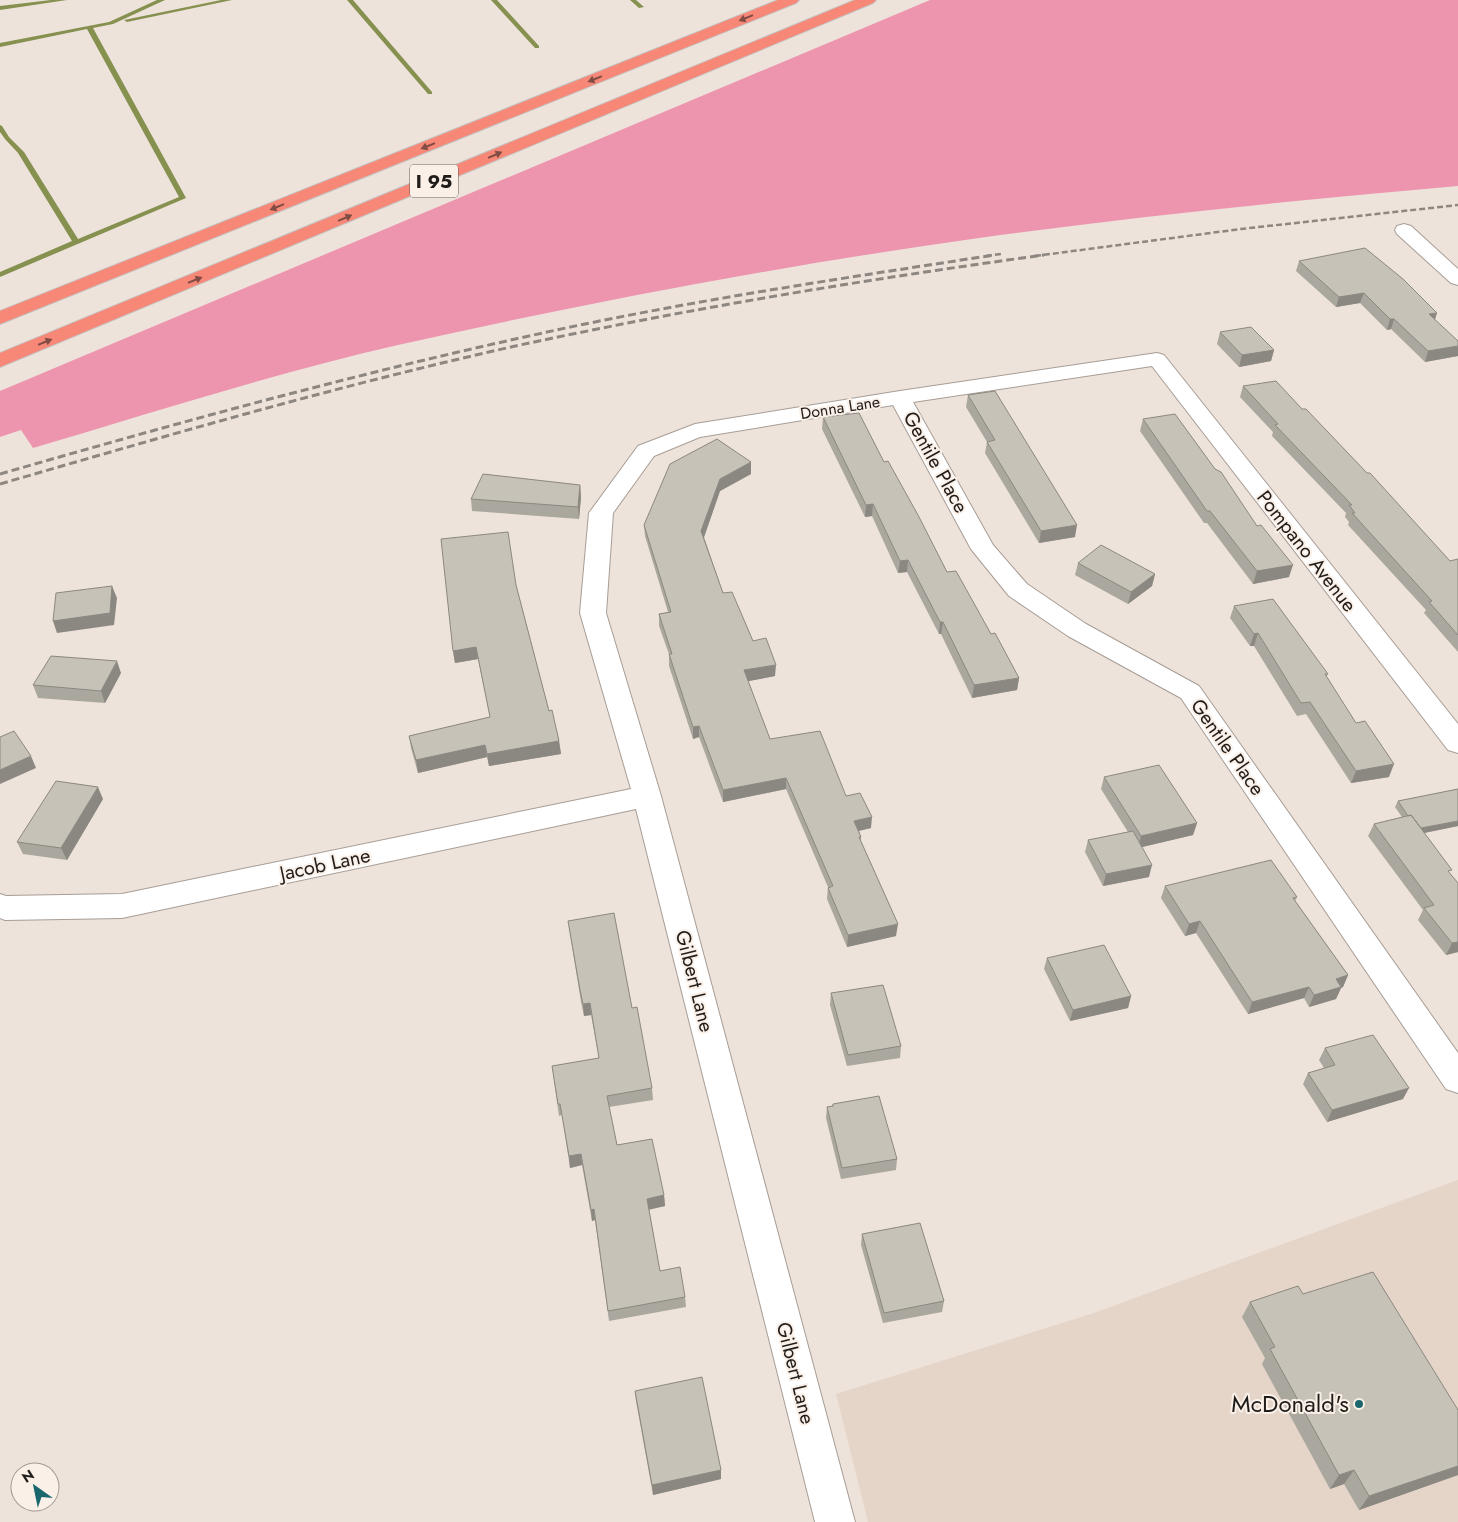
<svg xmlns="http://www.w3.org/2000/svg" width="1458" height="1522" font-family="Jost,sans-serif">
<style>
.built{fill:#e5d4c8}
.green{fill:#ed95af}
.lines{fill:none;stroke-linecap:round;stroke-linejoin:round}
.stream{fill:#86904f;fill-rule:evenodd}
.minor-casing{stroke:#a79d96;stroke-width:2}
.motorway-casing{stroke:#c5c4c3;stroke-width:2}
.minor{fill:#fff;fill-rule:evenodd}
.motorway{fill:#f78776;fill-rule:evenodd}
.rail-far1{stroke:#8d8681;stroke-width:2.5;stroke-dasharray:6 3;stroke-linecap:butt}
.rail{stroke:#8d8681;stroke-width:3;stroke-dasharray:8 4;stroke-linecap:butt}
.wall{fill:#aaa79e}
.shaded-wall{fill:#8b8881}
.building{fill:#c6c2b8;stroke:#8b8881}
.oneway{fill:#804c43}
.poi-dot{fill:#19666d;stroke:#faf0e8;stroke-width:2}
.labels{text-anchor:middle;stroke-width:4;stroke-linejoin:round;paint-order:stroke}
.far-street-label{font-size:16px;fill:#1f1c19;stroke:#faf0e8}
.shield{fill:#faf0e8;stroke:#615c57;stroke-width:1}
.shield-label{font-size:19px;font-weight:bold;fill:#1f1c19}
.street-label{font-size:20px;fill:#1f1c19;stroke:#faf0e8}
.near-poi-label{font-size:24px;fill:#1f1c19;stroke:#faf0e8;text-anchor:end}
</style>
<rect width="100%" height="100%" fill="#ede3db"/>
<path class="built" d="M1458,1180V1522H868L836,1394L1091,1314Z"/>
<path class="green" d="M930,0H1458V186C1298,200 1138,216 979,238C785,265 590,302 398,345C275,373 154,412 33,448L21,430L0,437V391Z"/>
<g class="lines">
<path class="stream" d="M51,0H67L0,10V6Z
M157,0H165L113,24L93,28L186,198L0,277V272L72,241L18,153L5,139L0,132V125L2,126L9,137L24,152L78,239L179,197L87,29L0,47V43L109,22Z
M221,0H232L127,22L124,20Z
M347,0H353L432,92V94H428Z
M491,0H497L539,46V48H535Z
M630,0H636L644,7L639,8Z"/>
<g class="minor-casing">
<path id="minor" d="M1404,224L1411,226L1458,269V285L1451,283L1397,234L1395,230L1397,226Z
M1157,353L1164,355L1458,724V753L1448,750L1152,366L913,402L993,545L1027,584L1086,624L1199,686L1458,1053V1093L1446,1089L1181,698L1068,636L1009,596L971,549L893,405L700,437L654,456L613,513L606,613L661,796L855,1522H815L636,809L122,918L5,920L0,918V894L6,896L122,894L631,789L580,613L589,513L638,446L695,424L900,391Z"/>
</g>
<g class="motorway-casing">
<path id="motorway" d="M778,0H799L796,3L0,324V311Z
M855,0H876L873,3L0,367V353Z"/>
</g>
<use href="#minor" class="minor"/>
<use href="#motorway" class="motorway"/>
<path class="rail-far1" d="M986,256L1001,254
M1035,256L1241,229L1458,205"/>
<path class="rail" d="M0,474C194,418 388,365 585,324C721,296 858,276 994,255
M0,484C172,434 344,384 520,345C693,308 868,279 1044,255"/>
</g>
<path class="wall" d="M1299,261L1435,320L1458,341V356L1425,362L1391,329L1387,330L1360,303L1336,307L1296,271Z
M1220,332L1274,350L1271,361L1239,367L1217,344Z
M1243,386L1302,409L1450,561L1458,559V652L1424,613L1426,610L1348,525L1349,522L1345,517L1346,513L1272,436L1273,432L1240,397Z
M968,395L1075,537L1039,543L985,453L987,442L966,407Z
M823,417L884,462L947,572L991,634L1019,678L1017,690L972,698L941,634H939L907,572L898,573L872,516L865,517L822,429Z
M1143,419L1289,577L1253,584L1207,523H1204L1140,431Z
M751,462V474L720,491L704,537L723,593L775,676L748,681L770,739L846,796L871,828L859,831L861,837V841L896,936L847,947L827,899L828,887L786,789L723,802L699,737L693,739L669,666V654L659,626V614L668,612L645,536L644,525Z
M580,485L581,497L579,519L472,511L471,499Z
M1078,563L1155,574L1152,586L1128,604L1075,575Z
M516,585L549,711L559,741L561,754L489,766L487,757L418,773L411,748L409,736L490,717L478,659L455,663L453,651Z
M1234,606L1328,674L1326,677L1389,777L1351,783L1306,714L1297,716L1254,646H1250L1230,618Z
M121,673L105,703L38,698L33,685Z
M1104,777L1197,823L1193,835L1142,847L1149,877L1103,886L1085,852L1088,840L1128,832L1101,789Z
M1458,789V826L1424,833L1450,874L1458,883V952L1446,955L1418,920L1423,910L1368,836L1374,824L1402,817L1395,807L1398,801Z
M103,799L67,860L23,854L17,842Z
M1165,886L1297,897L1295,901L1348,975L1343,987L1341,988L1336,999L1309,1007L1304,998L1248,1014L1196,933L1185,936L1161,898Z
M568,921L632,1008L652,1088L653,1100L609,1107L617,1145L664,1195L665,1206L649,1209L660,1271L685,1297L686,1307L609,1321L595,1220L592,1221L582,1165L570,1168L562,1115L559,1116L552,1066L599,1058L591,1015L584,1016L581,1002Z
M1047,958L1131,996L1128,1008L1070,1021L1044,969Z
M831,993L901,1046L900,1058L847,1066L830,1005Z
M1325,1048L1403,1099L1327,1122L1303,1084L1308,1073L1324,1068L1319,1060Z
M833,1104L897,1159L896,1170L841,1179L826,1118L827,1107L832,1106Z
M862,1234L944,1301L942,1312L883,1323L861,1245Z
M1303,1294L1458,1410V1475L1359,1510L1344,1484L1330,1489L1262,1364L1265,1358L1242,1317L1250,1302Z
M635,1391L721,1470V1479L653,1495L636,1401Z"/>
<path class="shaded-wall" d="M1364,293L1360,303L1336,307L1339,297Z
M1437,313L1434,323L1429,314Z
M1390,319H1394L1391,329L1387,330Z
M1458,346V356L1425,362L1428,351Z
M1274,350L1271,361L1239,367L1242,355Z
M751,462V474L720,491L702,543L701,531L720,479Z
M580,485L581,497L579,519L578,507Z
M873,504L872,516L865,517L866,505Z
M1077,525L1075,537L1039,543L1041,531Z
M908,560L907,572L898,573L900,561Z
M1293,565L1289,577L1253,584L1257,571Z
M1155,574L1152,586L1128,604L1131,592Z
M112,586L117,598L114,625L57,633L53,621Z
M940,622H943L941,634H939Z
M1258,633L1254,646H1250L1254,634Z
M476,647L478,659L455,663L453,651Z
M117,661L121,673L105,703L101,691Z
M776,665L775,676L744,682V670Z
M1019,678L1017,690L972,698L974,685Z
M699,726V737L693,739V727Z
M559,741L561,754L489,766L487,754Z
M485,745L487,757L418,773L416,760Z
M31,756L36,768L0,784V770Z
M1394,764L1389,777L1351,783L1356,771Z
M786,778V789L723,802V790Z
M98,787L103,799L67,860L61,848Z
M872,817L871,828L853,832L854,821Z
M1458,821V826L1414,835L1417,829Z
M1197,823L1193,835L1138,848L1141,836Z
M1152,865L1149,877L1103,886L1106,874Z
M1200,921L1196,933L1185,936L1189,924Z
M898,924L896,936L847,947L848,935Z
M1458,942V952L1446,955L1452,943Z
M1348,975L1343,987L1341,988L1336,999L1309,1007L1314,995L1336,979Z
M1309,987L1304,998L1248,1014L1252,1002Z
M1131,996L1128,1008L1070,1021L1073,1010Z
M590,1003L591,1015L584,1016L583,1004Z
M1409,1088L1403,1099L1327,1122L1332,1110Z
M581,1154L582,1165L570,1168L569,1156Z
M664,1195L665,1206L648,1210L647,1199Z
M594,1209L595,1220L592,1221L591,1210Z
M1458,1466V1475L1359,1510L1369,1496Z
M721,1470V1479L653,1495L652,1485Z
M1354,1470L1344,1484L1330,1489L1339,1475Z"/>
<path class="building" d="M1365,248L1403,279L1437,313L1429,314L1458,341V346L1428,351L1394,319H1390L1364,293L1339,297L1299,261Z
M1251,327L1274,350L1242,355L1220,332Z
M1276,381L1302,409H1306L1367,473H1370L1450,561L1458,559V635L1429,602L1432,601L1352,513H1355L1349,505H1352L1275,425L1278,424L1243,386Z
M995,391L1077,525L1041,531L987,442L995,440L968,395Z
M859,413L884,462L888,461L918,515L947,572L956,571L991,634L995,633L1019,678L974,685L943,622H940L908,560L900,561L873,504L866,505L823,417Z
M1175,414L1215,469L1221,472L1257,526L1261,525L1293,565L1257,571L1210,511H1207L1143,419Z
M717,439L751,462L720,479L701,531L723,593L732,592L753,641L766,638L776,665L744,670L770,739L820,731L846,796L860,793L872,817L854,821L861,837H859L898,924L848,935L828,888L833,886L786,778L723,790L699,726L693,727L669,654H672L659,614L671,612L644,525L670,464Z
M483,474L580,485L578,507L471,499Z
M508,532L516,585L549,711L552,710L559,741L487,754L485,745L416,760L409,736L490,717L476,647L453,651L441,539Z
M1101,545L1155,574L1131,592L1078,563Z
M112,586L110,613L53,621L56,593Z
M1273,599L1328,674H1325L1356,723L1365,721L1394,764L1356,771L1310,702L1301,703L1258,633L1254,634L1234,606Z
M51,656L117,661L101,691L33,685Z
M14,731L31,756L0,770V737Z
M1159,765L1197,823L1141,836L1104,777Z
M56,781L98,787L61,848L17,842Z
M1458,789V821L1421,828L1411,815L1408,816L1398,801Z
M1411,815L1452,870L1448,871L1458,883V942L1452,943L1424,908L1434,905L1374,824Z
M1133,831L1152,865L1106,874L1088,840Z
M1271,860L1297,897L1293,898L1348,975L1336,979L1341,987L1314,995L1309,987L1252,1002L1200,921L1189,924L1165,886Z
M614,913L632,1008L637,1007L652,1088L607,1096L617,1145L652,1139L664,1195L647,1199L660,1271L680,1267L685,1297L608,1311L594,1209L591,1210L581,1154L569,1156L560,1104H558L552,1066L599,1058L590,1003L583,1004L580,990L568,921Z
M1104,945L1131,996L1073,1010L1047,958Z
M883,985L901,1046L848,1055L831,993Z
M1373,1035L1409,1088L1332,1110L1308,1073L1335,1065L1325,1048Z
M879,1096L897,1159L842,1168L827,1107L833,1106V1104Z
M920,1223L944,1301L884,1313L862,1234Z
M1373,1272L1458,1410V1466L1369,1496L1354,1470L1339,1475L1270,1349L1275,1347L1250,1302L1298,1286L1303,1294Z
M702,1377L721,1470L652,1485L635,1391Z"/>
<defs><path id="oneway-solid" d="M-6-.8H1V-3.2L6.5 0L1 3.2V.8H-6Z" transform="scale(1.25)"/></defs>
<g class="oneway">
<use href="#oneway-solid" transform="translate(746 18) rotate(158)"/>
<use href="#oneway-solid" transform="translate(595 79) rotate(158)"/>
<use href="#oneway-solid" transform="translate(428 146) rotate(158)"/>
<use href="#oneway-solid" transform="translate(495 155) rotate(-23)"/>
<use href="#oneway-solid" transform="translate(277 207) rotate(158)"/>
<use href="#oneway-solid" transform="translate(345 218) rotate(-23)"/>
<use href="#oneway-solid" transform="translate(195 280) rotate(-22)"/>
<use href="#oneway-solid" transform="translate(45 342) rotate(-22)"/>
</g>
<circle class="poi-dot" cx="1359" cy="1404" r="5"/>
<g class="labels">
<g class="far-street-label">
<text transform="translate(840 407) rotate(-9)" y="6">Donna Lane</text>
</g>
<rect class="shield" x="410" y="164.5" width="48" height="33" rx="4"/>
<g class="shield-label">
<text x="434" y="188">I 95</text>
</g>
<g class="street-label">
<text transform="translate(936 462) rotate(61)" y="7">Gentile Place</text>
<text transform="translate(1307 551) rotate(52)" y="7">Pompano Avenue</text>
<text transform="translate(1228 747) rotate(55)" y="7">Gentile Place</text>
<text transform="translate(325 864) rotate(-12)" y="7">Jacob Lane</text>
<text transform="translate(695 981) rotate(76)" y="7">Gilbert Lane</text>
<text transform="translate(796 1373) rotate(76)" y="7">Gilbert Lane</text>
</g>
<g class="near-poi-label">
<text x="1349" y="1412">McDonald's</text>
</g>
</g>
<g transform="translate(35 1487) rotate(327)"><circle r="24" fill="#faf0e8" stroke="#a29b95"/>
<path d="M0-4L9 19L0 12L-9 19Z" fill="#19666d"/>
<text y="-8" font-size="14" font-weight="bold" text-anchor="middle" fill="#1f1c19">N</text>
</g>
</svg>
